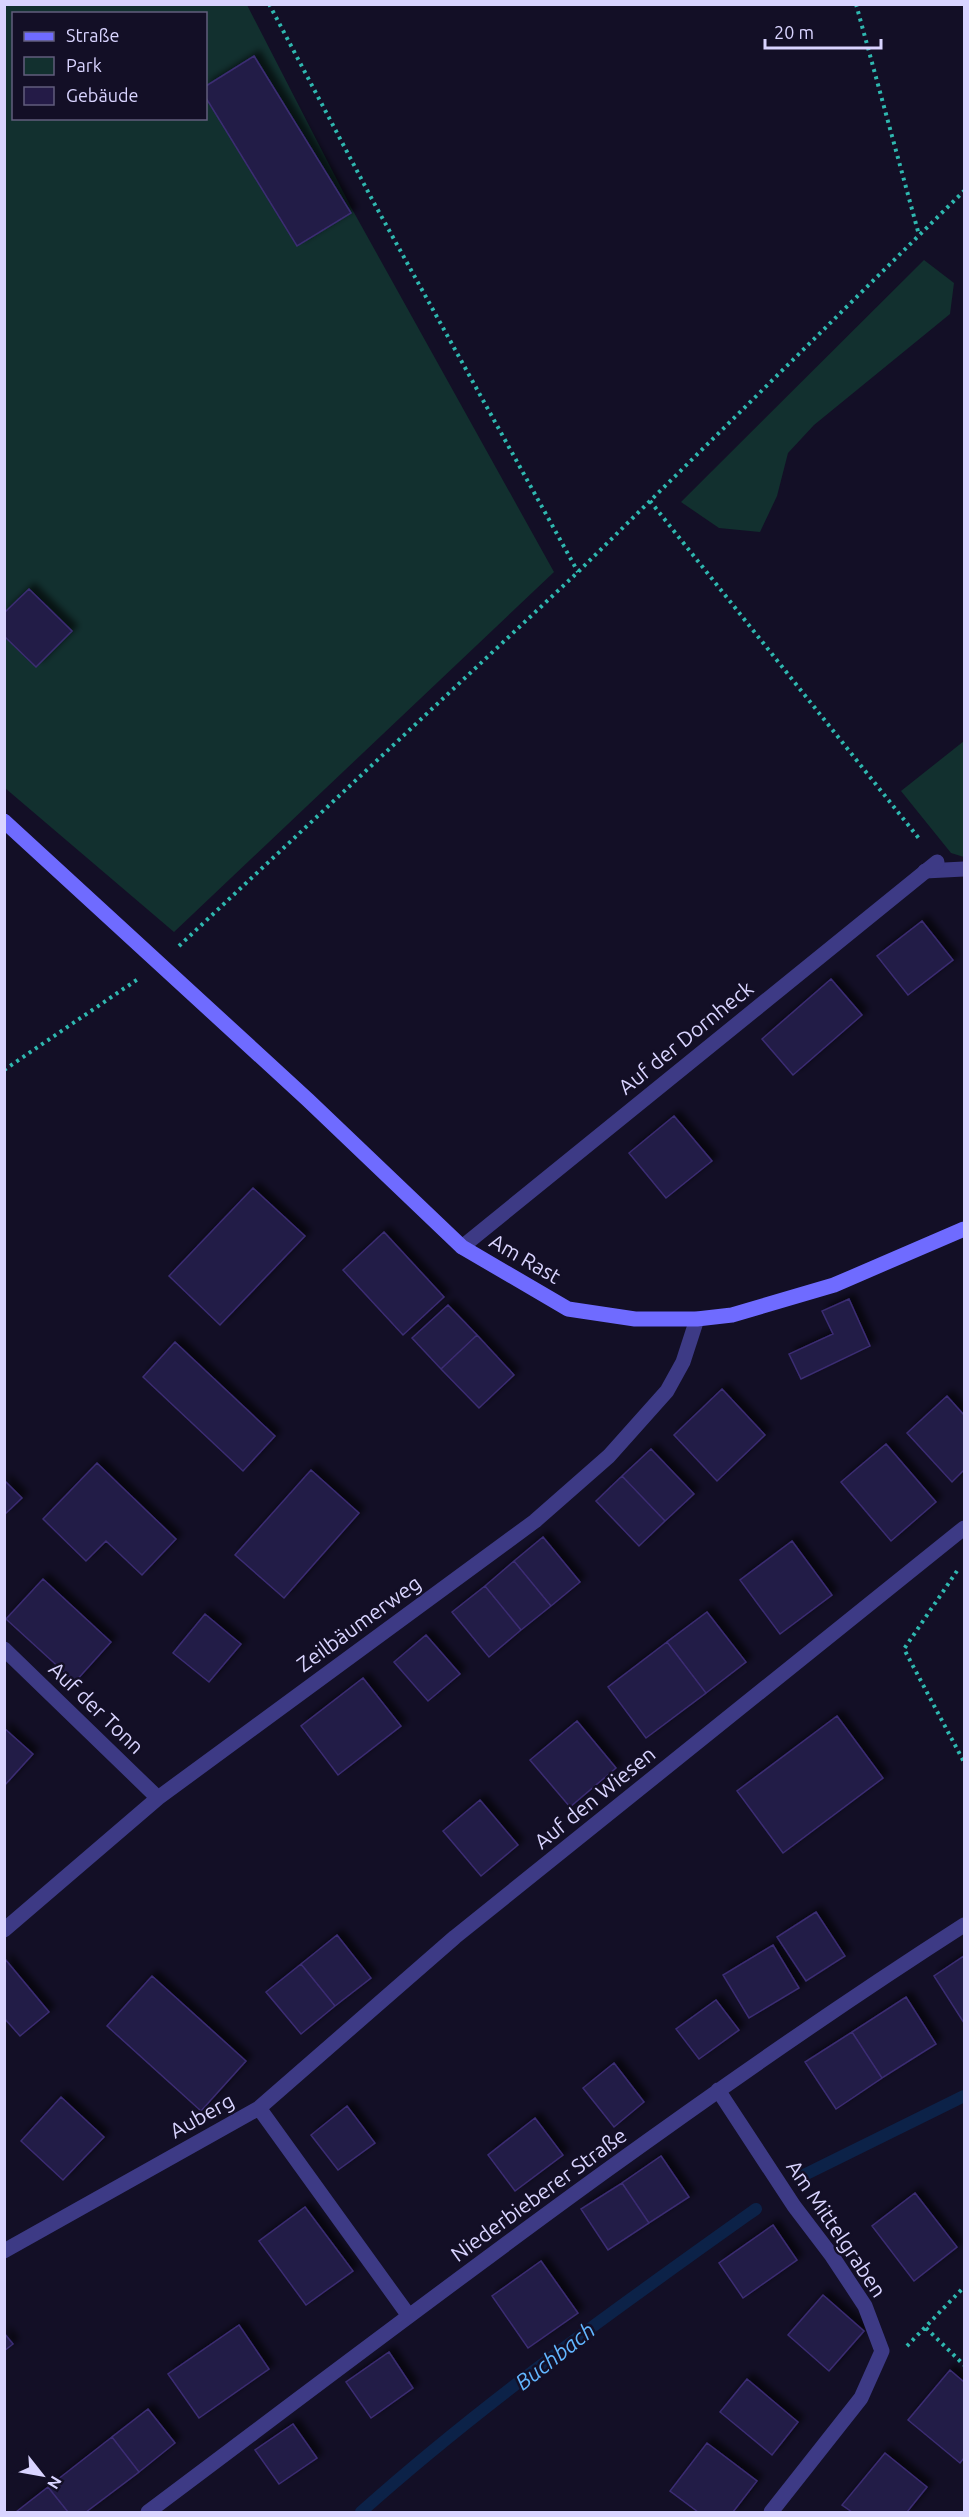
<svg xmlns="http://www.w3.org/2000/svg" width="969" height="2517" font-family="Ubuntu,sans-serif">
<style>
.green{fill:#12302f;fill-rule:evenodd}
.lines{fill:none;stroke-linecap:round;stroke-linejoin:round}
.stream{stroke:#0c2248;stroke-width:12}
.building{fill:#241b47;stroke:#3b2d73;stroke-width:1.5;filter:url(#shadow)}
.path{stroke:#2fb8b0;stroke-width:4;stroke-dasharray:3 4.5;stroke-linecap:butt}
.lane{stroke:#3d3a85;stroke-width:15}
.street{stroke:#3d3a85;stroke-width:15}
.secondary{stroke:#6f6bff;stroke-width:15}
.labels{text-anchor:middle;stroke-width:5;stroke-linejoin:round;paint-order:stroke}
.street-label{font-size:21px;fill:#d9d4ff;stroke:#130f26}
.water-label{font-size:22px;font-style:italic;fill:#62b6ff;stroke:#130f26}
</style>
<defs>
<filter id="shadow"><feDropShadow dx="5.5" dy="-5.5" stdDeviation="3" flood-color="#0009"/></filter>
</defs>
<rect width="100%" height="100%" fill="#130f26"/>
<path class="green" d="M5,5H247L352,209L554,572L174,932L5,788ZM14,14H206V118H14Z
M924,260L954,283L950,314L814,425L788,453L777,496L760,532L719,528L681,502Z
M964,741V857L951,853L901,791Z"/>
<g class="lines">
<path class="stream" d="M798,2178L964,2096
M361,2512C484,2402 621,2305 756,2209"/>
</g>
<path class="building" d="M254,56L351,213L297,246L206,98V86Z
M29,589L72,631L36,667L4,636V613Z
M922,921L953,960L908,995L877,956Z
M831,979L862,1015L793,1075L762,1039Z
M674,1116L712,1161L666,1198L629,1153Z
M253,1188L305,1236L220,1325L169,1276Z
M384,1232L444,1297L403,1335L343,1270Z
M849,1299L870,1346L801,1379L789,1354L833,1334L822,1311Z
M448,1305L477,1335L441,1369L412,1338Z
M477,1335L514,1375L479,1408L441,1369Z
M175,1342L275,1436L243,1471L143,1377Z
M722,1389L765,1435L717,1481L674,1435Z
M947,1396L964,1415V1470L952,1482L907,1433Z
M886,1444L936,1502L891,1541L841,1482Z
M651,1449L694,1494L665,1521L622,1476Z
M97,1463L176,1539L142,1575L106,1541L86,1561L43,1519Z
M311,1470L359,1513L284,1598L235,1555Z
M622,1476L665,1521L639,1546L596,1501Z
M4,1480L22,1498L4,1515Z
M543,1537L580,1582L551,1606L514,1561Z
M792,1541L832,1595L780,1634L740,1580Z
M514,1561L551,1606L521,1630L485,1586Z
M43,1579L111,1642L75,1682L6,1619Z
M485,1586L521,1630L489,1657L452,1612Z
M707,1612L746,1662L706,1693L667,1642Z
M205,1614L241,1644L209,1682L173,1653Z
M426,1635L460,1674L428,1701L394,1662Z
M667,1642L706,1693L646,1738L608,1687Z
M363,1678L401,1726L338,1775L301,1726Z
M837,1716L883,1778L783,1853L737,1791Z
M577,1721L616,1768L570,1807L530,1760Z
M4,1728L33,1754L4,1786Z
M480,1800L518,1845L481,1876L443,1831Z
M816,1912L845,1956L806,1981L777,1937Z
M337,1935L371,1978L335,2006L301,1964Z
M773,1945L799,1988L749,2018L723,1975Z
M964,1956V2023L934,1976Z
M5,1959L49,2012L20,2036L4,2018Z
M301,1964L335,2006L301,2034L266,1992Z
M152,1976L246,2061L201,2111L107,2026Z
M906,1997L936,2044L882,2078L852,2032Z
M716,2000L739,2030L699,2059L676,2029Z
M852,2032L882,2078L836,2109L805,2062Z
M614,2063L644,2102L614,2127L583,2088Z
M61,2097L104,2137L63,2180L21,2141Z
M347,2106L375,2143L338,2170L311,2135Z
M535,2118L563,2155L515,2191L488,2155Z
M661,2156L689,2197L649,2223L622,2183Z
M622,2183L649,2223L608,2250L581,2209Z
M915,2193L957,2247L914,2281L872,2226Z
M305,2207L353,2271L306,2305L259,2241Z
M773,2225L797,2260L743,2298L719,2263Z
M541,2261L578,2313L528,2348L492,2296Z
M823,2295L864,2331L829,2371L788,2335Z
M239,2325L269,2369L199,2418L168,2374Z
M4,2333L13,2344L4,2351Z
M389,2352L413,2388L371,2418L346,2382Z
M950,2370L964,2382V2458L960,2463L908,2420Z
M747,2379L798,2422L772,2455L720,2412Z
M148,2409L175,2443L139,2472L112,2437Z
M293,2424L317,2458L279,2484L255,2450Z
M112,2437L139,2472L86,2512H68L48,2487Z
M707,2443L757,2481L733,2512H698L670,2491Z
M885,2453L927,2487L907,2512H852L842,2505Z
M48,2487L68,2512H16Z"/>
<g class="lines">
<path class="path" d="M269,4L374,203L578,572
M856,4L919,235
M650,501L921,841
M179,946L578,572L964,191
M4,1070L138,979
M957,1571L904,1649L964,1762
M926,2328L964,2365
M907,2346L964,2287"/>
<path class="lane" d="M925,871L964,869"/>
<path class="street" d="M462,1247L937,862
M4,1649L158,1798
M4,1930L158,1798L535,1521L609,1456L667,1391L683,1362L697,1319
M718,2090L794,2206L832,2256L865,2306L882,2351L861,2398L771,2512
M259,2108L455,1937L964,1528
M4,2251L259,2108L409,2316
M148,2512C416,2311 682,2106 964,1925"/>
<path class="secondary" d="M4,821L308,1100L462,1247L568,1309L635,1319H697L732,1315L834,1285L964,1229"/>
</g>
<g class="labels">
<g class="street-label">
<text transform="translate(686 1038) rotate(-39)" y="7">Auf der Dornheck</text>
<text transform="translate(525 1259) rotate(30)" y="7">Am Rast</text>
<text transform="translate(359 1624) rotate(-36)" y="7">Zeilbäumerweg</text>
<text transform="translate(96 1708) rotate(44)" y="7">Auf der Tonn</text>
<text transform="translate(595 1798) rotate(-39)" y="7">Auf den Wiesen</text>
<text transform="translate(202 2116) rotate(-29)" y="7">Auberg</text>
<text transform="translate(539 2195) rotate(-36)" y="7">Niederbieberer Straße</text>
<text transform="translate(836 2229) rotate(56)" y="7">Am Mittelgraben</text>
</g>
<g class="water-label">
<text transform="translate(555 2356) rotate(-38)" y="8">Buchbach</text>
</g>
</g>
<rect width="969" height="2517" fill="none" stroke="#d9d4ff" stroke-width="12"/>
<rect x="12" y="12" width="195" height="108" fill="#130f26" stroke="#625e7d" stroke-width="1.5"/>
<rect x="24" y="32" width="30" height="9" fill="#6f6bff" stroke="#625e7d" stroke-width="1.5"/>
<text x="66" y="42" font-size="18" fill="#d9d4ff">Straße</text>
<rect x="24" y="57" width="30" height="18" fill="#12302f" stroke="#625e7d" stroke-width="1.5"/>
<text x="66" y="72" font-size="18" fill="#d9d4ff">Park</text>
<rect x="24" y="87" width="30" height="18" fill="#241b47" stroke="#625e7d" stroke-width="1.5"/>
<text x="66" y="102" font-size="18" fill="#d9d4ff">Gebäude</text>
<g transform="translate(42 2475) rotate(121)" stroke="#130f26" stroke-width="4.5" paint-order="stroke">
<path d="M0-4.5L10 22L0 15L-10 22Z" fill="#d9d4ff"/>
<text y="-9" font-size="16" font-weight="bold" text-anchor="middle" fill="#d9d4ff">N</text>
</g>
<path d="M765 39v9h116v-9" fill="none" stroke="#d9d4ff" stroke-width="3"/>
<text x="774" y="39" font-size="18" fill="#d9d4ff" stroke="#130f26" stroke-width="4.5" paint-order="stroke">20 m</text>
</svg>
